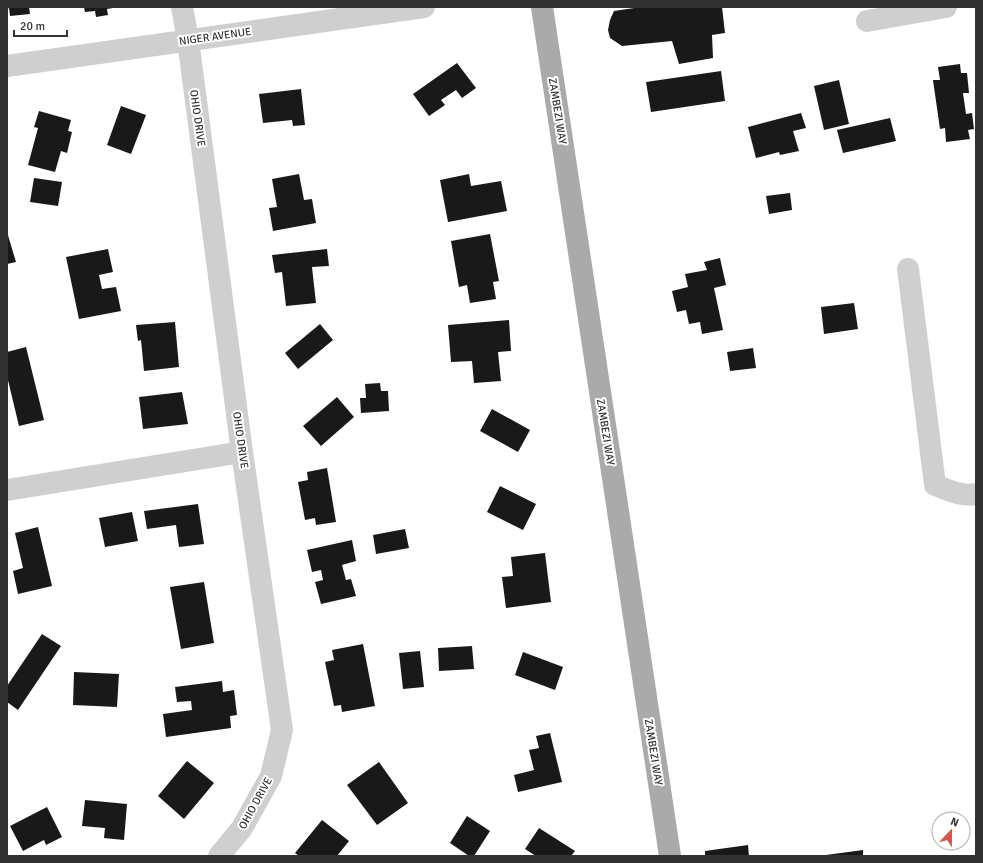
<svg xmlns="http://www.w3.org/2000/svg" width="983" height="863" font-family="Signika,sans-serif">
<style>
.building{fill:#191919}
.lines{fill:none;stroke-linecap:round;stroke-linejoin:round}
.minor{stroke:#cfcfcf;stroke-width:22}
.major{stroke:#aaa;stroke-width:22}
.labels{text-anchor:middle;stroke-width:4;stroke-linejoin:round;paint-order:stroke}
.street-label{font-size:11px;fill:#323232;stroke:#fff}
</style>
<rect width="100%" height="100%" fill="#fff"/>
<path class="building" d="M7,7H29L30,14L10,16L9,8L7,9Z
M84,7H113V8L107,9L108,15L96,17L95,11L85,12Z
M641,7H722L725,33L712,35L713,58L679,64L672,41L622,46L610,38L608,30L610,20L614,11Z
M457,63L476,88L462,98L456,90L441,100L445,105L429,116L413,94Z
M960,64L961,73H967L969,93H963L966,114L972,113L974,129L968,130L970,139L946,142L945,128L940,129L933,80H940L938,67Z
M721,71L725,101L651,112L646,82Z
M839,80L849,124L824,130L814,86Z
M301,89L305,125L293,126L292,120L263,123L259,94Z
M121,106L146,115L131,154L107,145Z
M39,111L71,120L68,131L72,132L67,153L61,151L55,172L28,165L38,128L34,127Z
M801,113L806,128L793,131L799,151L780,155L779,152L756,158L748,127Z
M890,118L896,141L843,153L837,130Z
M299,174L304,200L312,199L316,223L273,231L269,208L277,207L272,179Z
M469,174L471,186L501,181L507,211L448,222L440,180Z
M34,178L62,182L58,206L30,202Z
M790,193L792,210L769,214L766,196Z
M7,232L16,262L7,264Z
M490,234L499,281L493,282L496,299L470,303L467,285L459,287L451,241Z
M108,249L113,272L99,275L102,289L116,287L121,311L79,319L66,257Z
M327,249L329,266L312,267L316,303L286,306L282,272L275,273L272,255Z
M720,258L726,285L714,288L723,330L702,334L700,322L689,324L686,310L677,312L672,291L688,287L685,274L707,270L704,262Z
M854,303L858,329L824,334L821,307Z
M509,320L511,351L498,352L501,381L474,383L472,361L451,362L448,325Z
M175,322L179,367L144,371L141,340L138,341L136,325Z
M320,324L333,340L298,369L285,353Z
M26,347L44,420L19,426L7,376V352Z
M753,348L756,368L730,371L727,352Z
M380,383L381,391H388L389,411L361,413L360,398H366L365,384Z
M182,392L188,424L143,429L139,397Z
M337,397L354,417L321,446L303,426Z
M492,409L530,430L518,452L480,431Z
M327,468L336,522L316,525L315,518L305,520L298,482L308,480L307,472Z
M500,486L536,504L523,530L487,512Z
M198,504L204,544L179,547L176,525L147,529L144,511Z
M132,512L138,541L105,547L99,518Z
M38,527L52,586L18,594L13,571L23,568L15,533Z
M405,529L409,548L376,554L373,535Z
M352,540L356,561L342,565L346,580L351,579L356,596L321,604L315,582L323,580L321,570L312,572L307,550Z
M545,553L551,602L506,608L502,577L513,576L511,557Z
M204,582L214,643L181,649L170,587Z
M42,634L61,646L18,710L7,702V686Z
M363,644L375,706L342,712L341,705L334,706L325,662L334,660L332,650Z
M472,646L474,669L439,671L438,648Z
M420,651L424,687L403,689L399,653Z
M523,652L563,667L555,690L515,675Z
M74,672L119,674L117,707L73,705Z
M222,681L223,692L234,690L237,715L230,716L231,728L166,737L163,714L192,710L191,701L177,702L175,687Z
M550,733L562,782L518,792L514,775L534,770L529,750L539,748L536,736Z
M187,761L214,783L184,819L158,796Z
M379,762L408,803L377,825L347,785Z
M85,800L127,804L124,840L104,838L105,828L82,826Z
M47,807L62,837L46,845L44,840L23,851L10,826Z
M467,816L490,831L474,856H469L450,843Z
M322,820L349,841L337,856H299L295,853Z
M539,828L575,851L571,856H536L525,849Z
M748,845L749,856H705V851Z
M863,850V856H826V855Z"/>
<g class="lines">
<path class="minor" d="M182,7L188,40L242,452L282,730L271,776L242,828L219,856
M867,21L946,7
M7,66L424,7
M908,269L935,485C949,490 961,497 976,494
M7,490L242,452"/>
<path class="major" d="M542,7L670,856"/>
</g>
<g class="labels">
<g class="street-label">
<text transform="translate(215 36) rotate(-8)" y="4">NIGER AVENUE</text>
<text transform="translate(558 111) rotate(81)" y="4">ZAMBEZI WAY</text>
<text transform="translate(198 118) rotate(82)" y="4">OHIO DRIVE</text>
<text transform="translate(606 432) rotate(81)" y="4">ZAMBEZI WAY</text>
<text transform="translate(241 440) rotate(82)" y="4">OHIO DRIVE</text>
<text transform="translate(654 752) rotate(81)" y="4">ZAMBEZI WAY</text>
<text transform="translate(255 803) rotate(-61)" y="4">OHIO DRIVE</text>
</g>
</g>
<rect width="983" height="863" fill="none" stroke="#323232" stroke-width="16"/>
<g transform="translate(951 831) rotate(22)"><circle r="19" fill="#ffffff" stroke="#adadad"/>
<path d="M0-3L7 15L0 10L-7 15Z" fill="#d1574c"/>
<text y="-6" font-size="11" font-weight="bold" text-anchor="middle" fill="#323232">N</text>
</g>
<path d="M14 30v6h53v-6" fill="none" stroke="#323232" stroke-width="2"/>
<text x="20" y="30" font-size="12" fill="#323232" stroke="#ffffff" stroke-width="3" paint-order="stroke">20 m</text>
</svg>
